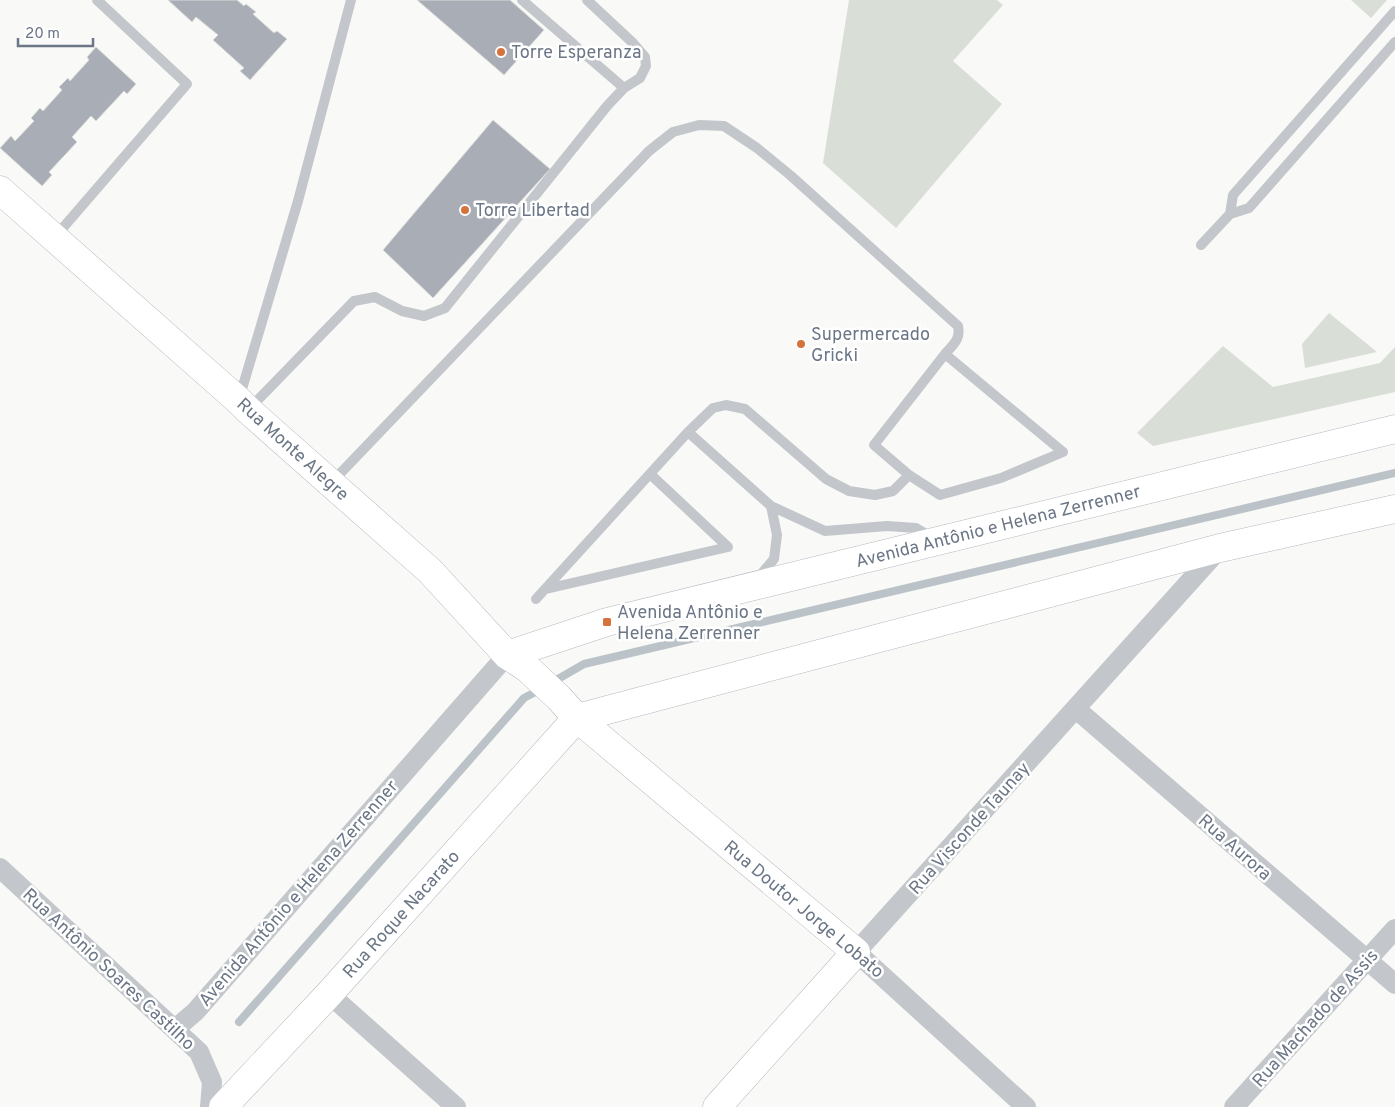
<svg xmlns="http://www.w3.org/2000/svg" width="1395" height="1107" font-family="Overpass,sans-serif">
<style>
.green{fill:#d9ded7}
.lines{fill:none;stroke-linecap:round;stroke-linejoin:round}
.stream{stroke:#bbc3c9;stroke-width:8}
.building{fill:#a9aeb6;stroke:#dbdbd9}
.secondary-casing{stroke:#b6b9bf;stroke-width:29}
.lane{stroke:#c3c6ca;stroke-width:10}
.street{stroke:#c3c6ca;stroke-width:20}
.secondary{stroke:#fff;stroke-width:28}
.poi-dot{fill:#d5733c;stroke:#fff;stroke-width:2}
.labels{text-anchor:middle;stroke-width:5;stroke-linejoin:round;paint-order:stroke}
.poi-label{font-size:18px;fill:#6b7686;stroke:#fff;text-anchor:start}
.street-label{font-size:18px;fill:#6b7686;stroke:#fff}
</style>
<rect width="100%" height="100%" fill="#f9f9f7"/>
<path class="green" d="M849,0H997L1003,5L953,61L1002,104L896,228L823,163Z
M1351,0H1387L1371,18Z
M1329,313L1377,352L1305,368L1302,344Z
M1223,346L1273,387L1380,363L1395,347V392L1153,446L1137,433Z"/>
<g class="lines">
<path class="stream" d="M551,683L584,664L1395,473
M239,1022L524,698L541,689"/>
</g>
<path class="building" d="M168,0H237L244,6L246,4L256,12L253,14L274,33L277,31L287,39L250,80L240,71L244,68L213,40L218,35L196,17L192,22Z
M417,0H510L544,30L504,75Z
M96,47L136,84L127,94L124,91L96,121L91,116L72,137L77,142L49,172L52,175L42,186L0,148L11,136L15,141L34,121L31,118L40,108L43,111L62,90L59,87L68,78L70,81L89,60L87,57Z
M493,120L550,169L433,298L383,250Z"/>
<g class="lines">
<g class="secondary-casing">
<path id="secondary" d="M0,190L238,400L248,410L430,571L507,655L527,668L559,698L577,718L856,952L717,1107
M507,655L607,622L1395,429
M577,718L1220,548L1395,509
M223,1107L329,994L577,718"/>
</g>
<path class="lane" d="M587,0L633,43L645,57L646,66L640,78L624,88
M1230,214L1233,195L1395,11
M55,237L187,84L97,0
M1201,245L1230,214L1249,208L1395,42
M239,399L298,201L351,0
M249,409L354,301L375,297L402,311L424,316L445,308L607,106L624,88L522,0
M688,432L771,506L825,531L887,526L916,528L931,537
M331,483L649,151L673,132L699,125L724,126L757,148L790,175L958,326C961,339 953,345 945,354L874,445L909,475L940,495L1001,478L1063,452L945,354
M758,578L774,559L777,535L771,506
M546,589L728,547L650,474
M536,599L688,432L713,408L726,405L745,409L826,479L849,491L875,495L893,491L909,475"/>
<path class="street" d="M1076,709L1395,984
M0,868L199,1052L212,1082L210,1107
M329,994L456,1107
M175,1029L195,1012L507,655
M1026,1107L856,952L1220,548
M1234,1107L1395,929"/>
<use href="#secondary" class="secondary"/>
</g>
<g class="poi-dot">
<circle cx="501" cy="52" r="5"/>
<circle cx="465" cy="210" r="5"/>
<circle cx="801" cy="344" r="5"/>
<rect x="602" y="617" width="10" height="10" rx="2.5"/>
</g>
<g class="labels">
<g class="poi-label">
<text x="511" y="58">Torre Esperanza</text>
<text x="475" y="216">Torre Libertad</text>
<text x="811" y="340">Supermercado<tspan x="811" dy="21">Gricki</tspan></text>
<text x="617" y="618">Avenida Antônio e<tspan x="617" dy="21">Helena Zerrenner</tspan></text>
</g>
<g class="street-label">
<text transform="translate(293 449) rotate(42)" y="6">Rua Monte Alegre</text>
<text transform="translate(998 526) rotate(-14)" y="6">Avenida Antônio e Helena Zerrenner</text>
<text transform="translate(969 828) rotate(-48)" y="6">Rua Visconde Taunay</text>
<text transform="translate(1235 847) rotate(41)" y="6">Rua Aurora</text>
<text transform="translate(298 893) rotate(-49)" y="6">Avenida Antônio e Helena Zerrenner</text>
<text transform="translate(804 909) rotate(40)" y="6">Rua Doutor Jorge Lobato</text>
<text transform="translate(401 914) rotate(-48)" y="6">Rua Roque Nacarato</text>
<text transform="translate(109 969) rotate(43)" y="6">Rua Antônio Soares Castilho</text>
<text transform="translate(1315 1018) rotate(-48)" y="6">Rua Machado de Assis</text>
</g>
</g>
<path d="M18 38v8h75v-8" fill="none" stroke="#6b7686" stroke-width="2.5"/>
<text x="25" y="38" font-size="15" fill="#6b7686" stroke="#ffffff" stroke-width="4" paint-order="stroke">20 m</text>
</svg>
